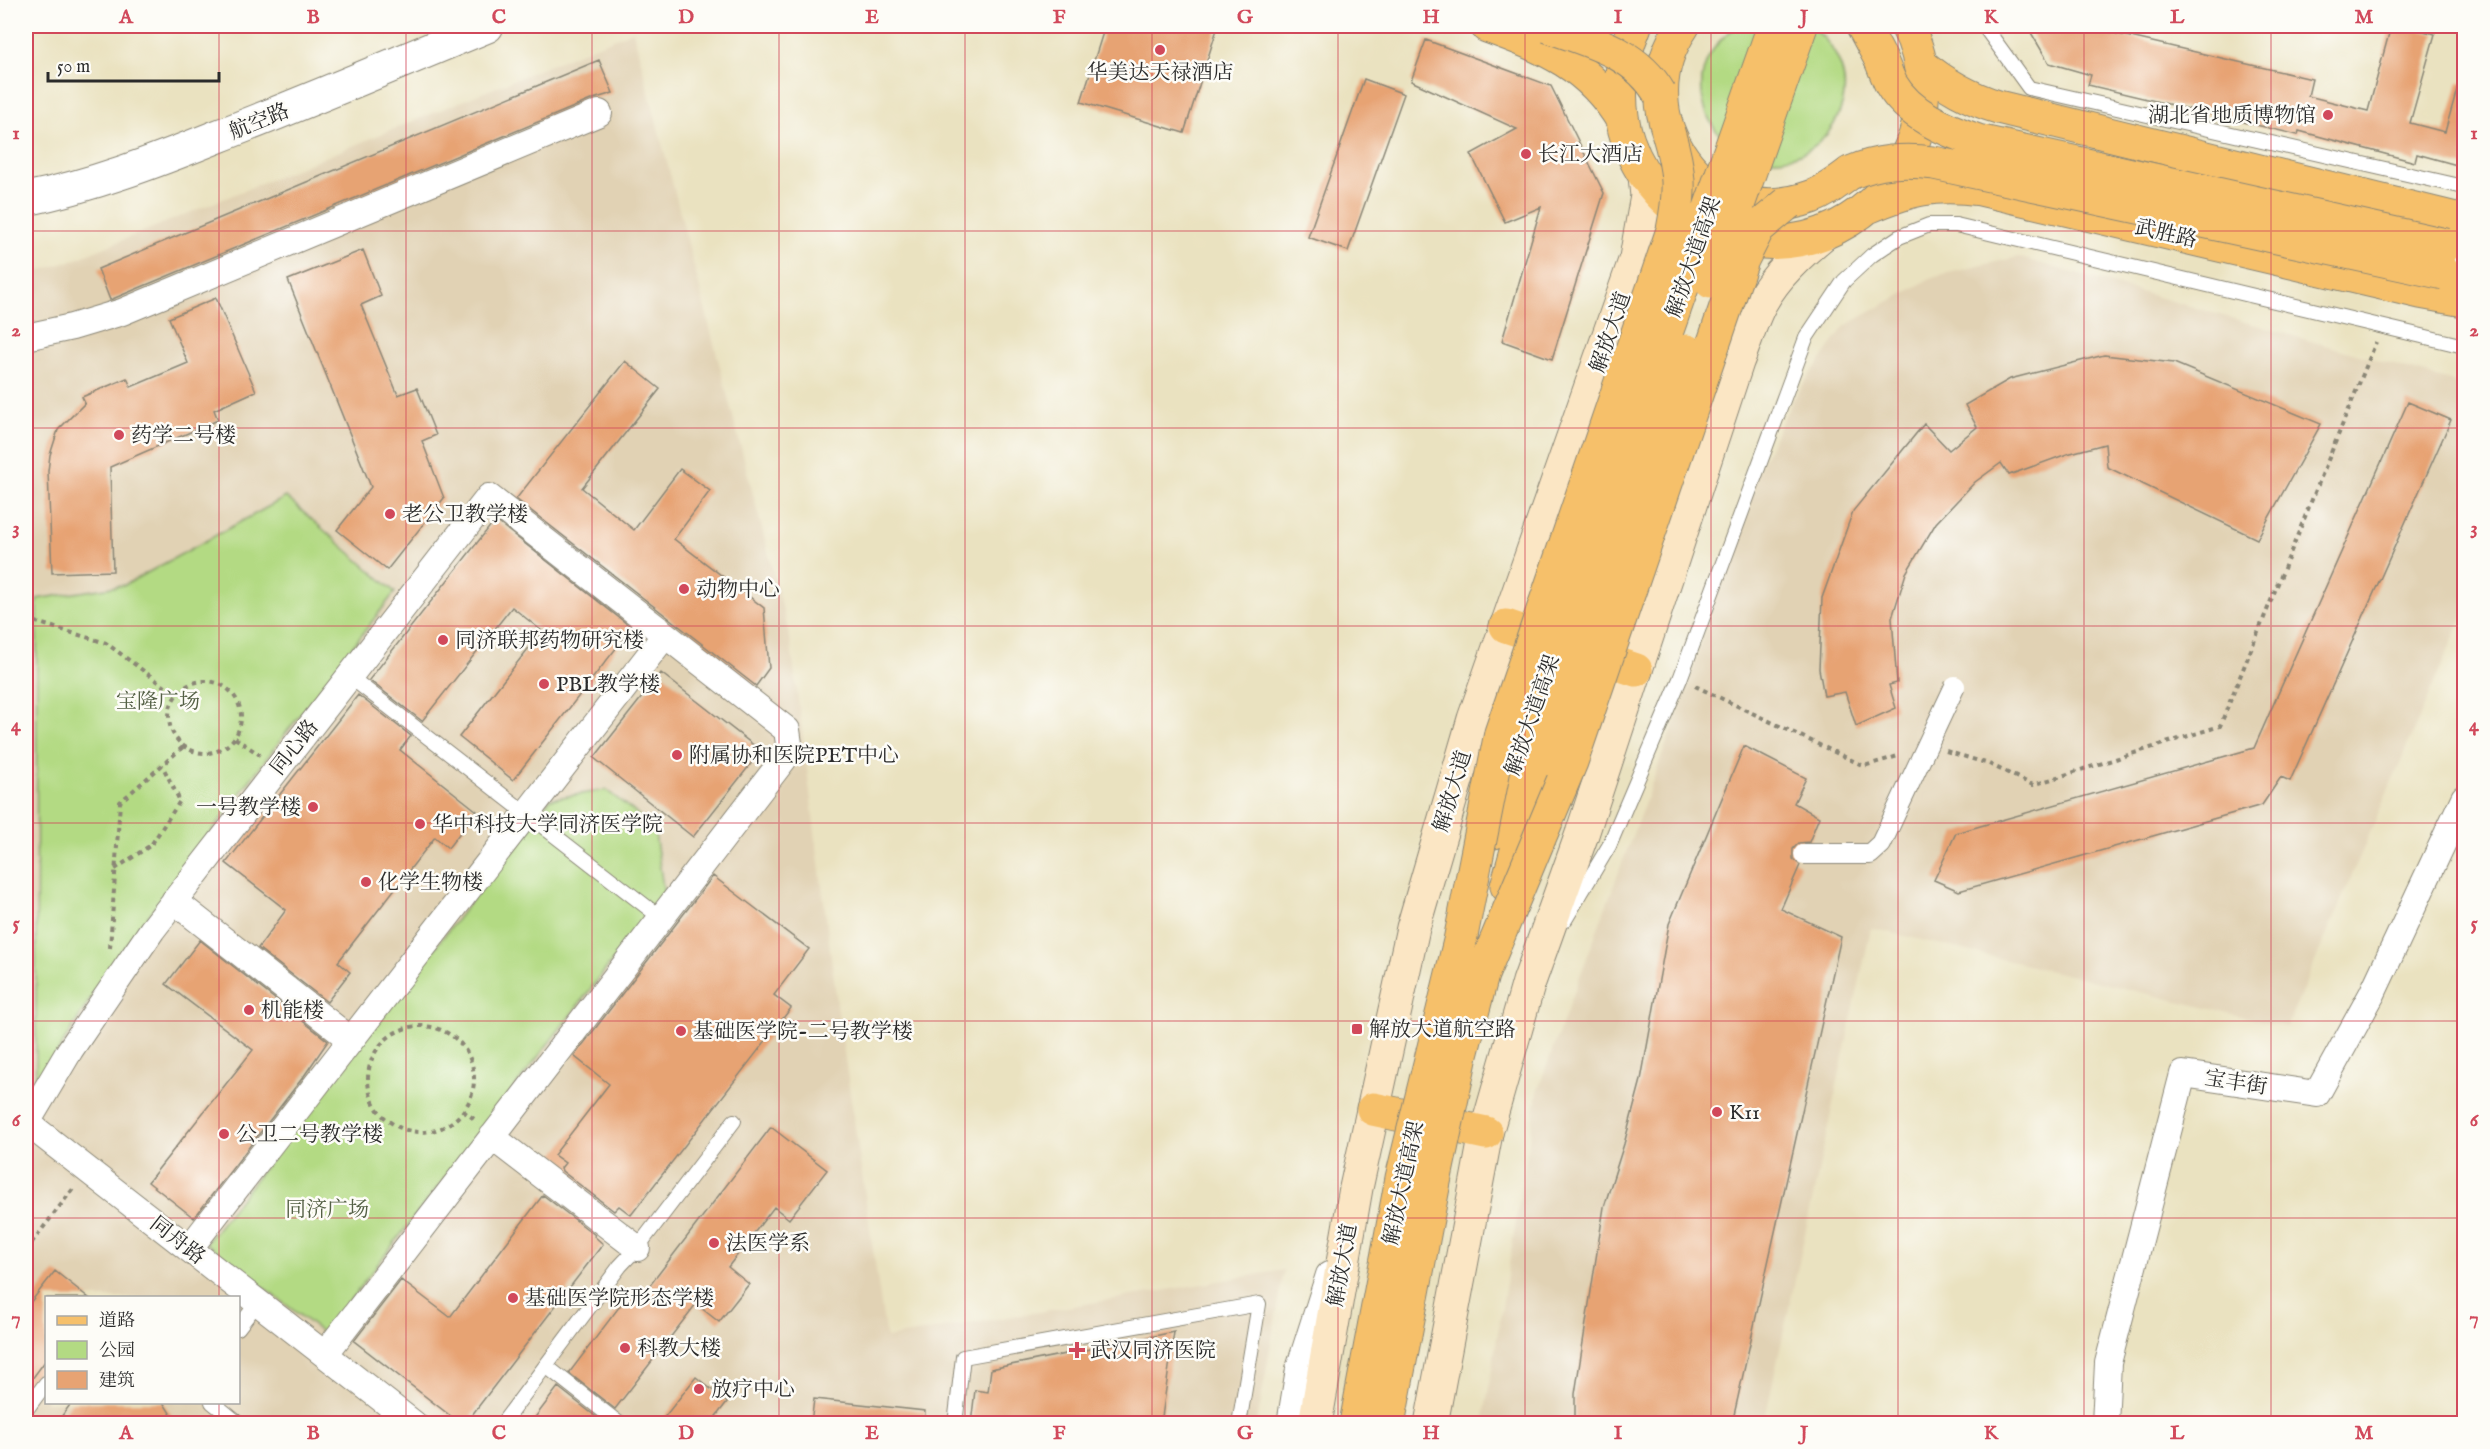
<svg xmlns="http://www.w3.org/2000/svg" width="2490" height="1449" font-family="'IM FELL English','Noto Serif SC',serif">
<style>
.built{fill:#e1d2b4;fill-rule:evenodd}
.green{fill:#b3da83;stroke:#6f8257;stroke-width:1.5}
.building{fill:#e7a373}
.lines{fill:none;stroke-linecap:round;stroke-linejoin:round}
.service-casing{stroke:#8a8676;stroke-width:16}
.minor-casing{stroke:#8a8676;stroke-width:28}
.tertiary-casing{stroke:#8a8676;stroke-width:35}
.secondary-casing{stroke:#8a8676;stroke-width:35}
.primary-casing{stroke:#8a8676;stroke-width:35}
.path{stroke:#8a8676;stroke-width:4;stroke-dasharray:4.5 4.5;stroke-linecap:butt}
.service{stroke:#fff;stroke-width:14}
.minor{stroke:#fff;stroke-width:26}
.tertiary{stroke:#fff;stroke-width:33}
.secondary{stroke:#fbe6c4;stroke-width:33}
.primary{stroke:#f6c06b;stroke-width:33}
.pedestrian-bridge-casing{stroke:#8a8676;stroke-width:22;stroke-linecap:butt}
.primary-bridge-casing{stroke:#8a8676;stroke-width:35;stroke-linecap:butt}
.pedestrian-bridge{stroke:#fff;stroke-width:20}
.primary-bridge{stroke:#f6c06b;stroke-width:33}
.grid{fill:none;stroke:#d1495b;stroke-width:1.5;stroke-opacity:0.55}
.poi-dot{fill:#d1495b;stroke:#fdfcf7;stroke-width:2}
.labels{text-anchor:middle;stroke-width:5;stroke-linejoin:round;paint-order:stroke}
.poi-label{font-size:21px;fill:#2b2b2b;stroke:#fdfcf7;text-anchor:start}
.street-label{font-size:21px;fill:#2b2b2b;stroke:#fdfcf7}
.park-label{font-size:21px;fill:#546045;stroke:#fdfcf7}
.neatline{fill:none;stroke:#d1495b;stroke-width:2}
.grid-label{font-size:20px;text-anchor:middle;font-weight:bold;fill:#d1495b}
</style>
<rect width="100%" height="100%" fill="#fdfcf7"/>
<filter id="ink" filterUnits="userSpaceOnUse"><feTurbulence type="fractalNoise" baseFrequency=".0167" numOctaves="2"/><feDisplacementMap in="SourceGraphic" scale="12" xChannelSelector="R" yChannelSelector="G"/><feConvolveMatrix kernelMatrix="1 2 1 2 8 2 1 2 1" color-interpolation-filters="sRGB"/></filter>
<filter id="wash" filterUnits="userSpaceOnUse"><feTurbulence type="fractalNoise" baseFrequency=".008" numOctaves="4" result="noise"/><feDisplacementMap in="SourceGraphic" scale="24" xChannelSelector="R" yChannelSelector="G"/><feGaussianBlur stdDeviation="1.35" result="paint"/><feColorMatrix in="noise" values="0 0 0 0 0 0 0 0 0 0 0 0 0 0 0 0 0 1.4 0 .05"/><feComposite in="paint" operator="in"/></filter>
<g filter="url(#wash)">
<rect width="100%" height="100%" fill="#eae2c0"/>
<path class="built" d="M633,31L790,637L838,1011L886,1338L1284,1270L1257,1423L26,1424V275L74,260ZM46,1298H238V1402H46Z
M2018,257L2464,385V613L2287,1027L1871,928L1764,1423L1483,1424L1537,1092L1685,694L1745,497L1793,399L1845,326L1935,276Z"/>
<path class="green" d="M1738,26H1808C1825,35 1834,49 1841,67C1846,81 1845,97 1840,111C1813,184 1710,170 1702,93C1699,65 1715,40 1738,26Z
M286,497L395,592L266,759L110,967L36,1087L37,599L125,585Z
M606,790L654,827L664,894L324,1334L206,1243L550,799Z"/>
<g id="blocks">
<path class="building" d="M1105,26H1218L1184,133L1081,102Z
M2027,26H2083L2312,79L2308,96L2368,111L2391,26H2404L2435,34L2410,123L2445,132L2459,82L2464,83V167L2417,154L2415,162L2299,131L2298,135L2088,85L2091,75L2049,63Z
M1426,40L1551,86L1604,193L1552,359L1502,341L1541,207L1505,222L1471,154L1517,129L1411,81Z
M599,60L613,93L593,99L110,300L98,269Z
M1364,79L1404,94L1348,251L1308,237Z
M363,250L381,296L361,305L398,395L417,388L436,435L422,441L444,498L387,570L337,530L371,487L288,280Z
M216,298L256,391L214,410L218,420L110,467L113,571L52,573L48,471L50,455L58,430L85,403L82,397L127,378L131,387L188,363L169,318Z
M2104,355L2174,363L2321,424L2257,539L2107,467L2105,444L2067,454L2009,475L2001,463L1975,482L1936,523L1906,573L1892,618L1897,683L1889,685L1896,708L1856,726L1845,692L1824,696L1819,669L1822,598L1853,511L1924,424L1949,450L1977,427L1965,405L2010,379Z
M625,361L660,389L582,488L634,530L680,469L710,491L674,539L764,608L769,668L756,686L516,499Z
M2408,402L2451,420L2290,781L2281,777L2262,805L1959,891L1934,880L1956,833L2254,748Z
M495,520L632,628L513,780L459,737L542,631L512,607L422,721L369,680Z
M661,673L761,751L693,837L594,758Z
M358,695L411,736L400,750L477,811L448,848L435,837L338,962L350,972L327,1002L258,948L286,910L226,863Z
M1744,746L1806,778L1794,803L1819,817L1809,842L1799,843L1793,849V859L1800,865L1781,909L1841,937L1732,1424H1575V1394L1604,1207L1624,1144L1641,1080L1669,924Z
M713,876L809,949L774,995L791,1008L631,1215L619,1206L614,1211L562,1171L561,1168L565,1163L554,1155L609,1084L574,1056Z
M200,940L328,1041L304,1076L194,1218L148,1182L253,1050L166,984Z
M771,1127L827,1170L789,1219L774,1207L728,1267L749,1284L719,1322L696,1304L615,1409L569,1373L632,1290L641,1297Z
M543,1195L595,1235L594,1236L603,1244L465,1424H461L354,1341L401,1280L450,1317Z
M55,1271L89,1298H46V1360L26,1387V1308Z
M1174,1332L1161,1424H971L975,1390L988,1392L991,1369Z
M696,1377L727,1402L710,1424H659Z
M558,1387L604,1423V1424H530Z
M814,1399L925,1411L924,1424H811Z
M72,1402H163L177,1424H56Z"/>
</g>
</g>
<g filter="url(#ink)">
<use href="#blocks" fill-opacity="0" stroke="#8a8676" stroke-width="1.5"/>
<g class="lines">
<g class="service-casing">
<path id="service" d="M1984,26L2029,88L2464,187
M349,676L661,918
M1565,920L1609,846L1680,679L1806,338L1844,281L1872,255L1899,237L1929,225H1956L2464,346
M238,1328L258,1302
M546,1366L620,1424
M212,1402L239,1424
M26,1410L46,1383
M502,1424L620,1266L637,1248L734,1121
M955,1424L963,1357L1259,1304L1239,1424"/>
</g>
<g class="minor-casing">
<path id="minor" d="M26,337L72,327L122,312L599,113
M174,901L351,1040
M26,1122L414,1424
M26,1124L70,1050L152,930L489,497L787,730L790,751L325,1354
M492,1137L637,1248
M189,1249L665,635
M1290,1424L1299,1369L1329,1275
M2105,1424L2108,1363L2183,1074L2317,1094L2372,994L2464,798"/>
</g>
<g class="tertiary-casing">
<path id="tertiary" d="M26,199C91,186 154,162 216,137C307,102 397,63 487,26"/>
</g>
<g class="secondary-casing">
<path id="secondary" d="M1315,1424L1356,1188L1413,928L1474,719L1636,258L1647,196L1645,176
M1431,1424L1486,1133L1529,982L1582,834L1737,362C1745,343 1751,320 1761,302C1776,275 1800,253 1824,233"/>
</g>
<g class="primary-casing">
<path id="primary" d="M1487,26C1545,47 1590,65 1623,121
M1635,26C1620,61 1615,104 1628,141C1657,226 1757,267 1837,227C1870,210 1895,184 1910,149C1927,111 1927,63 1907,26
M1683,26C1620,116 1706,236 1811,197C1825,192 1838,182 1850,173
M1863,26L1880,58
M1920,64C1944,84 1968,98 1998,107L2464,221
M1868,207C1910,189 1933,183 1980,189L2420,292L2464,300
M1506,626L1636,670
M1494,832L1519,751
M1507,886L1543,759
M1373,1109L1486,1133"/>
</g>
<path class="path" d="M26,619L106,643L176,695
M169 717a36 36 0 1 1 72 0a36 36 0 1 1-72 0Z
M1695,686L1864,766L1898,756
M235,738L260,755
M1946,751L1989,764L2033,785L2220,726L2376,342
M115,869L151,845L180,801L162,765
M110,948L120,802L184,746
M368 1079a53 53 0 1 1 106 0a53 53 0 1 1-106 0Z
M463,1111L477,1121
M26,1250L73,1189"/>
<use href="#service" class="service"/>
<use href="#minor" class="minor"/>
<use href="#tertiary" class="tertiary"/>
<use href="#secondary" class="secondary"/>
<use href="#primary" class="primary"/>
<g class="pedestrian-bridge-casing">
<path id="pedestrian-bridge" d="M1804,854H1870L1881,844L1955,686"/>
</g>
<g class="primary-bridge-casing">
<path id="primary-bridge" d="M1548,26C1590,41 1636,52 1660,94
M1880,58C1884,67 1887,76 1891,84C1909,115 1946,130 1978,141L2446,245
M1850,173C1878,161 1904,159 1934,163L2444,273
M1711,282L1801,26
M1519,751L1774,26
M1543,759L1687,351
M1356,1424L1402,1178L1460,941L1501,733L1673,230C1681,190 1680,172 1668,132
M1388,1424L1434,1182L1461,1055L1482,975L1571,762L1742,260L1758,228L1788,203"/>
</g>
<use href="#pedestrian-bridge" class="pedestrian-bridge"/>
<use href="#primary-bridge" class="primary-bridge"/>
</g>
</g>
<path class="grid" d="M219,26V1298M406,26V1424M592,26V1424M779,26V1424M965,26V1424M1152,26V1424M1338,26V1424M1525,26V1424M1711,26V1424M1898,26V1424M2084,26V1424M2271,26V1424M26,231H2464M26,428H2464M26,626H2464M26,823H2464M26,1021H2464M26,1218H2464M219,1402V1424"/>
<g class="poi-dot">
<circle cx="1160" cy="50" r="6"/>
<circle cx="2328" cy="115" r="6"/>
<circle cx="1526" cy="154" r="6"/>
<circle cx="119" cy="435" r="6"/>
<circle cx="390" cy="514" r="6"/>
<circle cx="684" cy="589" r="6"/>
<circle cx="443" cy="640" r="6"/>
<circle cx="544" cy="684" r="6"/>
<circle cx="677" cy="755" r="6"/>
<circle cx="313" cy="807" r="6"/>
<circle cx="420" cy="824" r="6"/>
<circle cx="366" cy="882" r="6"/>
<circle cx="249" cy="1010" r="6"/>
<rect x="1351" y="1023" width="12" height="12" rx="3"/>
<circle cx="681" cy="1031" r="6"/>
<circle cx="1717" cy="1112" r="6"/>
<circle cx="224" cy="1134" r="6"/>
<circle cx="714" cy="1243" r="6"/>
<circle cx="513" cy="1298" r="6"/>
<circle cx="625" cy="1348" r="6"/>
<path d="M1074 1341h6v6h6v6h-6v6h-6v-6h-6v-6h6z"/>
<circle cx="699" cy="1389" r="6"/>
</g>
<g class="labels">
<g class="poi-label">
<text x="1160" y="79" text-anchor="middle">华美达天禄酒店</text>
<text x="2316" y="122" text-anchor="end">湖北省地质博物馆</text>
<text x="1538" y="161">长江大酒店</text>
<text x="131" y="442">药学二号楼</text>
<text x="402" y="521">老公卫教学楼</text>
<text x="696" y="596">动物中心</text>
<text x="455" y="647">同济联邦药物研究楼</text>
<text x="556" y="691">PBL教学楼</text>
<text x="689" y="762">附属协和医院PET中心</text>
<text x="301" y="814" text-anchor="end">一号教学楼</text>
<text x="432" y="831">华中科技大学同济医学院</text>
<text x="378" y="889">化学生物楼</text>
<text x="261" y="1017">机能楼</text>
<text x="1369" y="1036">解放大道航空路</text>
<text x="693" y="1038">基础医学院-二号教学楼</text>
<text x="1729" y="1119">K11</text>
<text x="236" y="1141">公卫二号教学楼</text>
<text x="726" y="1250">法医学系</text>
<text x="525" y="1305">基础医学院形态学楼</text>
<text x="637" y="1355">科教大楼</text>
<text x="1090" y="1357">武汉同济医院</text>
<text x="711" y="1396">放疗中心</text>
</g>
<g class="street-label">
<text transform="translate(259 121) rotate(-22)" y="7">航空路</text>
<text transform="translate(2166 233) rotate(13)" y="7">武胜路</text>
<text transform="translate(1693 257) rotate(-71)" y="7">解放大道高架</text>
<text transform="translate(1610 332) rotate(-71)" y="7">解放大道</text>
<text transform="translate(1532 715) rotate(-71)" y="7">解放大道高架</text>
<text transform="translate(294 747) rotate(-52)" y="7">同心路</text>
<text transform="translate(1452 791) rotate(-73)" y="7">解放大道</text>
<text transform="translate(2236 1082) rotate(9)" y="7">宝丰街</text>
<text transform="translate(1403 1183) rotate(-78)" y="7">解放大道高架</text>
<text transform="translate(178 1240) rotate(38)" y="7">同舟路</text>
<text transform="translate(1342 1265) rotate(-80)" y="7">解放大道</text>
</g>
<g class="park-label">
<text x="158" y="708">宝隆广场</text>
<text x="327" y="1216">同济广场</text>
</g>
</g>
<rect width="2490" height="1449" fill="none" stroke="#fdfcf7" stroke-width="66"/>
<rect x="45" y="1296" width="195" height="108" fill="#fdfcf7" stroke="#a9a8a5" stroke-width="1.5"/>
<rect x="57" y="1316" width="30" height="9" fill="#f6c06b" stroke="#a9a8a5" stroke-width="1.5"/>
<text x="99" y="1326" font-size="18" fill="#2b2b2b">道路</text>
<rect x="57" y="1341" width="30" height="18" fill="#b3da83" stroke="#a9a8a5" stroke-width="1.5"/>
<text x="99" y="1356" font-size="18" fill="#2b2b2b">公园</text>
<rect x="57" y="1371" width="30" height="18" fill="#e7a373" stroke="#a9a8a5" stroke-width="1.5"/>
<text x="99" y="1386" font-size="18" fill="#2b2b2b">建筑</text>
<path d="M48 72v9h171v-9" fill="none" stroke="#2b2b2b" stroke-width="3"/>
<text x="57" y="72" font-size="18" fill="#2b2b2b" stroke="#fdfcf7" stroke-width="4.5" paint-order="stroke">50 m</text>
<rect x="33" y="33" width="2424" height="1383" class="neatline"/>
<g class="grid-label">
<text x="126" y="23">A</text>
<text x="313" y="23">B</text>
<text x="499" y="23">C</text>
<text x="686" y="23">D</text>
<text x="872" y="23">E</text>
<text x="1059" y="23">F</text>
<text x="1245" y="23">G</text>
<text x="1431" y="23">H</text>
<text x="1618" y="23">I</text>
<text x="1804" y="23">J</text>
<text x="1991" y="23">K</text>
<text x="2177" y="23">L</text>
<text x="2364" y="23">M</text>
<text x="16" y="139">1</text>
<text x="2474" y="139">1</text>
<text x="16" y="336">2</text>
<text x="2474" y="336">2</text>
<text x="16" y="534">3</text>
<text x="2474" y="534">3</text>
<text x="16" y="731">4</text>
<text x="2474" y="731">4</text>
<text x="16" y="929">5</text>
<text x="2474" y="929">5</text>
<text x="16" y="1126">6</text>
<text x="2474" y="1126">6</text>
<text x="16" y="1324">7</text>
<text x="2474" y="1324">7</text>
<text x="126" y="1439">A</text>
<text x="313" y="1439">B</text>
<text x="499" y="1439">C</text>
<text x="686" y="1439">D</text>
<text x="872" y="1439">E</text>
<text x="1059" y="1439">F</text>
<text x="1245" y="1439">G</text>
<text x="1431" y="1439">H</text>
<text x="1618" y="1439">I</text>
<text x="1804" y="1439">J</text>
<text x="1991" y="1439">K</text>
<text x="2177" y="1439">L</text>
<text x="2364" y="1439">M</text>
</g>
</svg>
